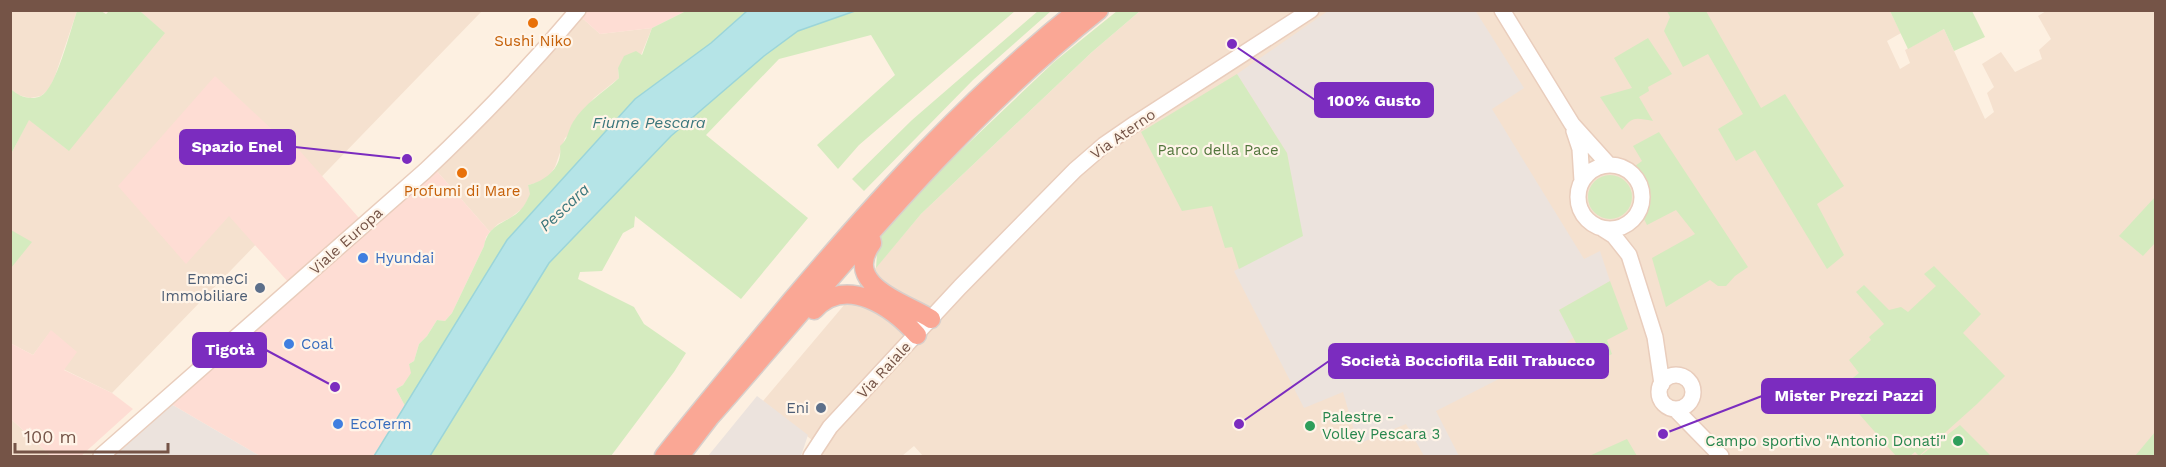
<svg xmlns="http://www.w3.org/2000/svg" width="2166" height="467" font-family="'Work Sans',sans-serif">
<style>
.residential{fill:#f5e1cf}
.commercial{fill:#feddd4}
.industrial{fill:#ece3dd}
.green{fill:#d5ebbf}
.water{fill:#b5e4e7;stroke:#9bd5d9;stroke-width:1.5}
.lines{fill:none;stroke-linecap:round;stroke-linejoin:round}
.secondary-casing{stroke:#e9cdbc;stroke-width:18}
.highway-casing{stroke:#d8cfcb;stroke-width:21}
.secondary{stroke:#fff;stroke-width:15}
.highway{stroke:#faa795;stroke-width:18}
.food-dot{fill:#e8710a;stroke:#fff4e8;stroke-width:2}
.shop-dot{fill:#3f7fe0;stroke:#fff4e8;stroke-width:2}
.service-dot{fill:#5c6f8a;stroke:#fff4e8;stroke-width:2}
.leisure-dot{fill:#2e9e5b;stroke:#fff4e8;stroke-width:2}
.labels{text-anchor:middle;stroke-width:4.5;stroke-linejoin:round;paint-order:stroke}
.food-label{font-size:15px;fill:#c56008;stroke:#fff4e8}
.street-label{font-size:15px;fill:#755447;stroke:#fff4e8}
.park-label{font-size:15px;fill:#52763c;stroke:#fff4e8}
.shop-label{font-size:15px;fill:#366cbe;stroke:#fff4e8;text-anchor:start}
.service-label{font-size:15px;fill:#4e5e75;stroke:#fff4e8;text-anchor:end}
.leisure-label{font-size:15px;fill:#27864d;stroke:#fff4e8;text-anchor:start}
.water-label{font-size:16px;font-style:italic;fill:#3a767c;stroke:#fff4e8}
.leader{fill:none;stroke:#7b2cbf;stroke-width:2}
.callout-dot{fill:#7b2cbf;stroke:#fff4e8;stroke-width:2}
.callout{fill:#7b2cbf;stroke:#7b2cbf;stroke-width:2}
.callout-label{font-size:16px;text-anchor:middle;font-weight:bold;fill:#fff}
</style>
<rect width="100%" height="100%" fill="#fdf0e1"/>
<path class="residential" d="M10,11H77L55,76L49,89L41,96L30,98L18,95L11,89Z
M140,11H482L112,393L63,369L51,331L33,355L12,344L11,347V154L29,119L68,150L164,33Z
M1140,11H1890L1901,33L1887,41L1900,69L1910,63L1905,50L1944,29L1985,119L1994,112L1987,93L1994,87L1982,64L2001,52L2015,72L2042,59L2039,50L2051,39L2038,16L2046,11H2155V456H923L914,446L902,456H820L822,448L763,401L921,214L1092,52Z
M581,17L600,34L652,28L641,55L618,68L619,78L594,98L573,123L570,134L565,138L555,167L549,176L540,182L528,185L531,194L523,208L510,218L498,224L490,232L435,169Z
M10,419H11L51,456H11Z"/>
<path class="commercial" d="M586,11H686L652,28L600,34L581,17Z
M215,76L279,136L285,134L359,218L289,283L229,216L186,264L118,186Z
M435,169L490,232L486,237L484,246L452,313L445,321L437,320L427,336L419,344L414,361L409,364L412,373L403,385L396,389L405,406L374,456H260L171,404Z
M51,330L77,352L64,370L112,393L133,409L81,456H51L11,419L12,344L33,355Z"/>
<path class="industrial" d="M1475,10L1524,88L1492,109L1584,259L1600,251L1610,281L1559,310L1574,337L1556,350L1436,411L1459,456H1424L1406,424L1358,444L1343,392L1304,408L1234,271L1302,235L1287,153L1237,74L1328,11Z
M757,396L808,435L801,456H708Z
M171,404L260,456H118L115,455Z"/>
<path class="green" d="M77,11H101L106,14L109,11H140L165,33L69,151L29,120L11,154V89C18,96 30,101 41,96C56,89 71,28 77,11Z
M686,11H747L711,43L635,99L507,240L405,406L396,389L403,385L411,373L409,364L414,361L419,344L427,336L437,320L445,321L452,313L484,246C489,221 510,224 523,207C526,203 528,198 530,194L528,185C546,181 563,167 560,146C568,140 568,130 573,122C584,104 604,92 619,78L618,68L624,56L636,51L642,55L652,28Z
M855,11H1015L859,145L838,169L817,145L895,75L871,35L779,59L706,135L808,218L741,299L635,216L634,227L623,233L602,271L580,272L578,279L634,307L644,324L686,353L674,372L611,456H430L549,263L671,136L764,56L798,31Z
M1038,11H1051L973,80L864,191L852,179L912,120Z
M1117,11H1140L1092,52L921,214L876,268L878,239L936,174L1054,62Z
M1667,11H1706L1761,108L1785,94L1844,186L1817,204L1844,255L1827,269L1755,150L1736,161L1718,129L1743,114L1708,54L1683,67L1664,31L1670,17Z
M1890,11H1972L1985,37L1954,51L1944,29L1908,49Z
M1648,38L1672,74L1648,87L1649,91L1639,97L1653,121C1635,118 1633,116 1622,130L1600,97L1632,88L1614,58Z
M1237,74L1287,153L1303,236L1239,269L1232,247L1225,248L1212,206L1182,211L1141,132Z
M1659,132L1748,267L1735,276L1726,286H1718L1710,280L1666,307L1652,258L1695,234L1676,210L1647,225L1644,219C1654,200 1649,182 1635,166L1642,161L1633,146Z
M1588 197a22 22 0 1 1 44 0a22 22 0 1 1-44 0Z
M2155,197V243L2143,256L2119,236Z
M11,230L32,242L11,268L10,267Z
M1934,266L1981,314L1963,333L2005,376L1977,404L1919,456L1915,452L1910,456H1896L1838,390L1859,373L1849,360L1871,340L1869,337L1884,324L1856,292L1864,285L1889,310L1901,307L1908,312L1936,286L1924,274Z
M1610,281L1628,329L1607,340L1612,354L1598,361L1604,373L1594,378L1559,310Z
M1960,425L1991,456H1920Z
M2155,432V456H2135Z
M1627,439L1637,456H1589Z"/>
<path class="water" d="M747,11H855L798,31L764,56L671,136L549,263L430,456H374L507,240L635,99L711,43Z"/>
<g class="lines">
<g class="secondary-casing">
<path id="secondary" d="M1502,10L1572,124L1609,165
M1574,131L1580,149L1582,181
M1578 197a32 32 0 1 1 64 0a32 32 0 1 1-64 0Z
M1603,229L1614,236L1629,255L1655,337L1662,384
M1659 392a17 17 0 1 1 34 0a17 17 0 1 1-34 0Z
M1675,409L1721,456
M101,456L425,171C479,120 530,67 578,10
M811,456L830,427L960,287L1075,170L1104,145L1136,123L1311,10"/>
</g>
<g class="highway-casing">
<path id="highway" d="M871,239L872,243C841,286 907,303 931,319
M814,310C846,274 893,308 917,335
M664,456C705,404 748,353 791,301C879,197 971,95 1078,10
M680,456L710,417C834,277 951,127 1099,10"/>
</g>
<use href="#secondary" class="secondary"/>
<use href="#highway" class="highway"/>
</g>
<g class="food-dot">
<circle cx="533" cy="23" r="6"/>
<circle cx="462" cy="173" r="6"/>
</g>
<g class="shop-dot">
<circle cx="363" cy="258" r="6"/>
<circle cx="289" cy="344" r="6"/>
<circle cx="338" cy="424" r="6"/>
</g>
<g class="service-dot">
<circle cx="260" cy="288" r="6"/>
<circle cx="821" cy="408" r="6"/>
</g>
<g class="leisure-dot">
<circle cx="1310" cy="426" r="6"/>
<circle cx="1958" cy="441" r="6"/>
</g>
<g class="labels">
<g class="food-label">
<text x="533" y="46">Sushi Niko</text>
<text x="462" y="196">Profumi di Mare</text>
</g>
<g class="street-label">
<text transform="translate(1123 134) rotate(-35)" y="5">Via Aterno</text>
<text transform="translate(346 241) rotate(-42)" y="5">Viale Europa</text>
<text transform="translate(884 370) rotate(-47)" y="5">Via Raiale</text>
</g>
<g class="park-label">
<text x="1218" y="155">Parco della Pace</text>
</g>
<g class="shop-label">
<text x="375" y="263">Hyundai</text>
<text x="301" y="349">Coal</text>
<text x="350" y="429">EcoTerm</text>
</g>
<g class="service-label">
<text x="248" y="284">EmmeCi<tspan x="248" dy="17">Immobiliare</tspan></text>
<text x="809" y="413">Eni</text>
</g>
<g class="leisure-label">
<text x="1322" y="422">Palestre -<tspan x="1322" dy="17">Volley Pescara 3</tspan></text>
<text x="1946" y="446" text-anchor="end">Campo sportivo "Antonio Donati"</text>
</g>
<g class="water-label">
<text x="649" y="128">Fiume Pescara</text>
<text transform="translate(564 207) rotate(-43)" y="6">Pescara</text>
</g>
</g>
<path class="leader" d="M1232 44L1315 100M407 159L295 147M335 387L266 350M1239 424L1329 361M1663 434L1762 396"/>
<g class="callout-dot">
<circle cx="1232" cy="44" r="6"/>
<circle cx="407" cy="159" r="6"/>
<circle cx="335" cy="387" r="6"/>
<circle cx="1239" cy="424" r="6"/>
<circle cx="1663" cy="434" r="6"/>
</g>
<g class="callout">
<rect x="1315" y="83" width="118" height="34" rx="6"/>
<rect x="180" y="130" width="115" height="34" rx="6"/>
<rect x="193" y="333" width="73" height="34" rx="6"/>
<rect x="1329" y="344" width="279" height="34" rx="6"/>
<rect x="1762" y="379" width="173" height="34" rx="6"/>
</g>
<g class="callout-label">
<text x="1374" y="106">100% Gusto</text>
<text x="237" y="152">Spazio Enel</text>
<text x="230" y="355">Tigotà</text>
<text x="1468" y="366">Società Bocciofila Edil Trabucco</text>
<text x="1849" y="401">Mister Prezzi Pazzi</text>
</g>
<rect width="2166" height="467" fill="none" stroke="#755447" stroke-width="24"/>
<path d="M15 443v9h153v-9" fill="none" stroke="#755447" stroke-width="3"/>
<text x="24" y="443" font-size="18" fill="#755447" stroke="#fff4e8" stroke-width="4.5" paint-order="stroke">100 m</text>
</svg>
